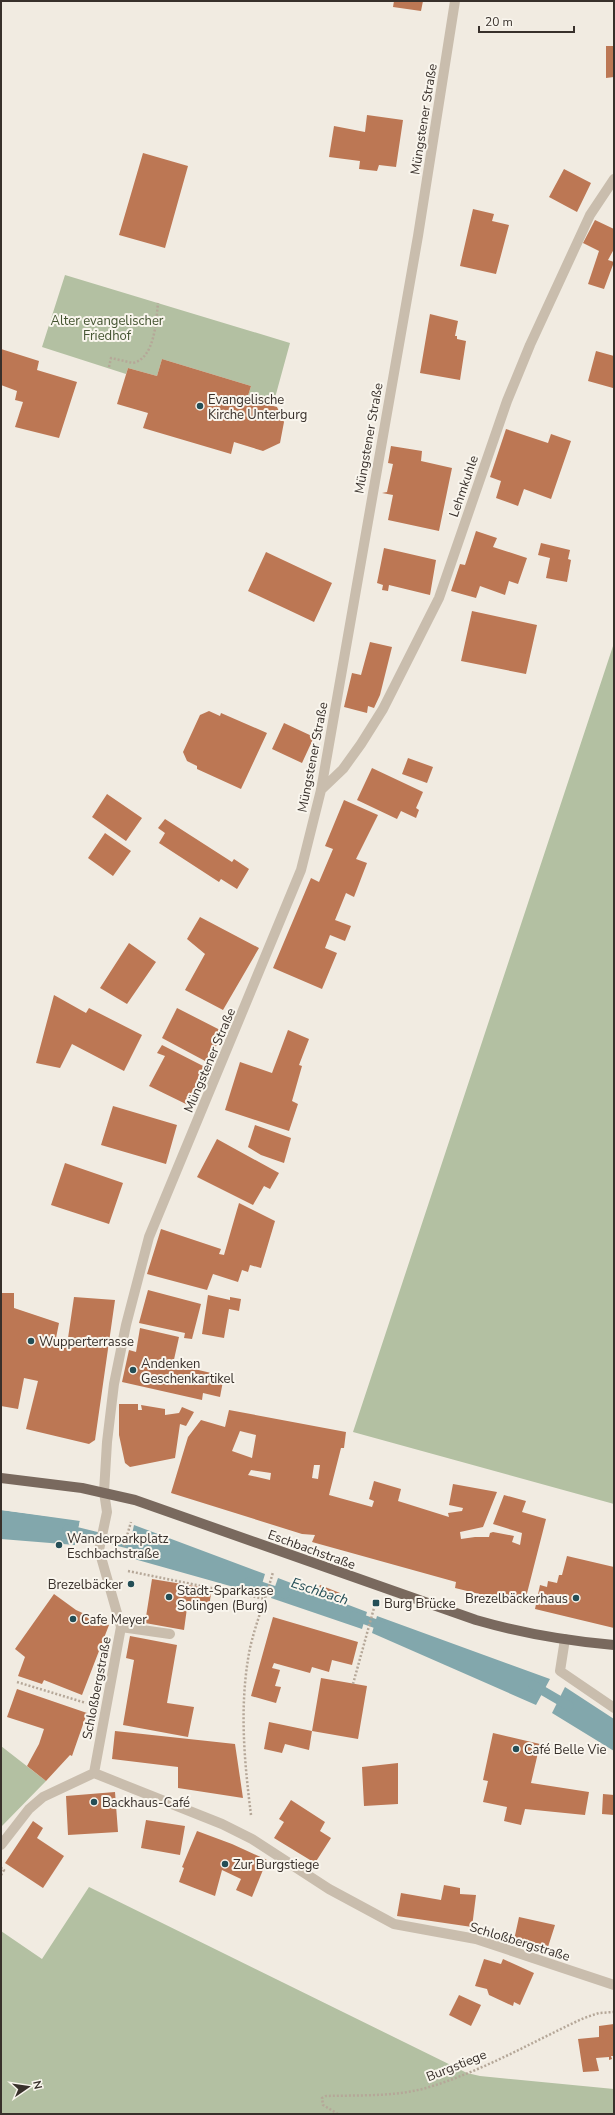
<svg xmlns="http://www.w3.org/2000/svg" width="615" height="2115" font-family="'Nunito Sans',sans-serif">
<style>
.green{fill:#b3c0a2}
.water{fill:#82a7ac}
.pier{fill:#f1ebe1}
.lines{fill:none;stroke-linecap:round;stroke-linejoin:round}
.stream{stroke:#82a7ac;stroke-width:9}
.building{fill:#bc7754;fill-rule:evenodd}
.path{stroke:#b5a798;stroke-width:2.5;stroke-dasharray:2 2;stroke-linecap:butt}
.minor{stroke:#c9bdad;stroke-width:10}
.major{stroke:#79695e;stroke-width:10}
.poi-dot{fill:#244e56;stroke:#f9f5ed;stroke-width:1.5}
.labels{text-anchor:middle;stroke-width:4;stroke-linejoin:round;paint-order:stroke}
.street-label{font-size:13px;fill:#38302b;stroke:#f9f5ed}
.park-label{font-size:13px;fill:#445431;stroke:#f9f5ed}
.poi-label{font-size:13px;fill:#38302b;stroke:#f9f5ed;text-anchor:start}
.water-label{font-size:14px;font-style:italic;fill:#244e56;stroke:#f9f5ed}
</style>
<rect width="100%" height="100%" fill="#f1ebe1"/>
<path class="green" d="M65,275L290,343L273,405L247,399L251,386L162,359L157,376L128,368L126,374L42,347Z
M614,643V1504L353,1432Z
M1,1746L46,1781L1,1827Z
M89,1887L467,2073L480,2076L614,2089V2114H1V1931L42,1959Z"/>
<path class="water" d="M1,1510L80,1521L75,1545L1,1539Z
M134,1525L265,1574L259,1594L127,1557Z
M278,1578L367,1612L362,1629L271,1598Z
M377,1616L550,1679L536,1705L372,1633Z
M565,1687L614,1719V1751L552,1713Z"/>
<path class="pier" d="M1,1508L81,1519L77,1545H75L80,1520L1,1510Z"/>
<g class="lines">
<path class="stream" d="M67,1529L140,1547
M249,1582L285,1594
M354,1616L385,1627
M533,1685L569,1706"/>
</g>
<path class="building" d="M394,1H423L421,11L393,7Z
M606,46H614V77L606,78Z
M367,115L403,120L396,167L379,165L377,171L359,169L360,161L329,157L334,126L365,132Z
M143,153L188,166L165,248L119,235Z
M564,169L591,183L577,212L549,197Z
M473,209L494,214L492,221L509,225L496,274L460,266Z
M595,220L614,229V249L608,260L614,262L604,289L588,284L599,251L583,243Z
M430,314L458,321L455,336H457V339L466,341L460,380L420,373Z
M1,349L39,361L37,370L77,382L59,438L15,427L23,402L15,400L17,391L1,385Z
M596,351L614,356L613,388L588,381Z
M162,359L251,386L247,399L277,407L284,422L280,443L263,451L234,442L231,454L143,428L148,413L117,404L128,368L157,376Z
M506,429L548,443L551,434L571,441L551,499L524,489L518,506L496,498L501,481L490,477Z
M391,446L422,451L421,461L452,468L439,531L388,520L393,495L382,493L387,492L393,464L388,463Z
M476,531L497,538L493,547L527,558L518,584L509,581L505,595L480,586L476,598L451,591L460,564L465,565Z
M541,543L570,550L568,559L571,560L567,582L546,578L550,558L538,555Z
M384,548L436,560L430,595L389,585L388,591L382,590L383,585L377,583Z
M266,552L332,583L314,622L248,591Z
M472,611L537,625L526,674L461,661Z
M370,642L392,647L380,695L374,708L368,706L367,713L344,707L352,673L361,675Z
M209,711L220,716L221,713L267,733L241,789L197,769V766L187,761L183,752L200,715Z
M284,723L314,737L302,763L272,749Z
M408,758L433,767L427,783L402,774Z
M372,768L423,792L416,808L419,810L416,818L401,811L397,819L357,800Z
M107,794L142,818L126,841L92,817Z
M344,800L378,815L356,859L367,863L354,897L346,893L335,920L351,926L345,941L330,935L325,948L337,953L322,989L273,968L311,878L319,882L333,849L325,846Z
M165,819L232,862L234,859L249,869L237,889L221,879L219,882L159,843L165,833L158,828Z
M105,833L131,851L113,876L88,858Z
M200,917L259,948L223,1010L185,990L205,954L187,939Z
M129,943L156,962L127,1004L100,988Z
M54,995L86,1013L89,1008L142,1035L124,1071L72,1044L60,1068L36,1063Z
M177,1008L224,1032L207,1062L162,1038Z
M288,1030L309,1039L299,1065L302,1066L292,1101L298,1104L289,1131L225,1110L240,1062L272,1073Z
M162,1045L207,1068L188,1105L149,1086L165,1056L157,1053Z
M113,1106L177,1125L166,1164L101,1145Z
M255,1125L291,1138L284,1163L261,1155L248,1147Z
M217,1139L279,1173L270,1189L264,1186L253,1205L197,1177Z
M65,1163L123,1183L109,1224L51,1205Z
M239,1203L275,1221L261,1268L250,1265L248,1272L242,1270L238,1282L213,1274L207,1290L147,1274L161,1229L221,1249L219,1254L224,1255Z
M148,1290L201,1304L192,1339L184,1338L185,1333L139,1323Z
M1,1293H14V1308L59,1323L56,1338H61V1344L67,1345L74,1297L115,1300L95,1440L89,1444L26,1429L38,1381L24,1378L18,1409L1,1406Z
M208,1295L230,1300V1297L241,1299L239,1311L229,1309L224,1338L202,1334Z
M140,1328L179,1337L173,1364L224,1376L220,1397L203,1393L202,1400L122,1382L129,1350L136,1352Z
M119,1404H138V1410H142L141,1405L165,1409V1415L179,1413L182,1407L194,1412L186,1426L180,1424L175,1458L130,1467L125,1463L119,1435Z
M229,1410L346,1432L344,1448H341L329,1495L372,1507L374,1501L369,1499L374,1481L401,1489L398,1501L449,1517L448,1513L462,1511L463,1508L449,1505L453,1484L497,1492L483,1527L460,1532L461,1539L475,1537H489L490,1533L493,1532L514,1536L512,1542L520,1545L522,1533L493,1524L504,1495L526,1501L522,1512L546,1519L524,1605L455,1588L456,1582L312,1542L315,1535L302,1534L171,1493L188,1437L201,1420L225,1427ZM240,1431L256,1435L252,1458L232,1451ZM314,1465H320L318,1479L312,1478ZM251,1470L271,1473L270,1480L248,1475Z
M567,1556L614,1567V1628L535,1609L540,1585L547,1587L548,1581L557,1583L559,1575H562Z
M152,1579L212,1589L208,1611L187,1608L184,1630L145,1623Z
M320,1585L340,1593L337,1601L317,1593Z
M54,1594L76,1610L109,1625L82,1695L44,1680L42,1684L18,1676L25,1657L15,1649Z
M273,1617L358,1642L352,1665L332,1660L329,1672L312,1667L310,1673L274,1663L272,1668L280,1670L275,1686L281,1687L276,1703L251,1696Z
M130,1636L177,1645L167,1703L194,1707L188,1737L123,1725L134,1660L126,1658Z
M321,1678L367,1686L358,1739L312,1731Z
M17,1689L87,1713L72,1756L70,1755L46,1781L27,1766L39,1744L44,1729L7,1717Z
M269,1722L312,1731L309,1750L285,1744L282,1753L264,1749Z
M115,1731L235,1744L243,1798L178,1788V1767L112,1759Z
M493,1733L540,1744L531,1783L589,1792L585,1815L525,1809L521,1825L504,1821L507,1807L483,1802L488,1781L483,1780Z
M398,1763V1804L364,1806L362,1767Z
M115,1792L118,1832L68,1835L66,1796Z
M603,1794L614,1795V1815L602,1814Z
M291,1800L325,1822L320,1831L331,1838L315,1863L274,1838L284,1822L279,1819Z
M146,1820L185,1826L180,1855L141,1848Z
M33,1821L43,1828L37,1838L64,1856L43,1888L5,1863Z
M197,1831L232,1844L267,1860L252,1897L236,1890L241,1879L222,1870L215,1896L179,1882L184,1868L182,1867Z
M444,1885L460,1888V1894L476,1895L472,1927L397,1916L401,1893L441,1900Z
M519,1917L555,1925L547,1950L514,1940Z
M484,1959L501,1964L503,1959L534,1973L520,2005L514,2002L513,2006L489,1995L487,1989L475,1986Z
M459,1995L481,2005L471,2026L449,2015Z
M614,2024V2056H611L612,2059L609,2060V2057L596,2058L599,2071L583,2072L578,2039L599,2037V2026Z"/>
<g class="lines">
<path class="path" d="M109,367L111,358L133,363C155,358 156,321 158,303
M124,1546L131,1522
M128,1571L265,1599
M17,1682L86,1703
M353,1684L374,1608
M251,1815C244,1759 239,1704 250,1648C256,1622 266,1598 273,1572
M1,1875L4,1870L1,1868
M338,2114L323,2105L322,2098L326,2096C358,2095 394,2097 426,2088C481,2072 532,2042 584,2018L599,2013L614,2012"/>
<path class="minor" d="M321,790L343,769L361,744L383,709L439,598L507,401L530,345L590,215L614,179
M121,1627L170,1634
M565,1639L560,1671L614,1708
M94,1773L121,1627L99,1550L107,1512L104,1492L107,1442L114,1384L126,1325L149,1237L301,870L321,790L418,236L455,1
M1,1845L29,1809L43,1797L94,1773L222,1824L252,1839L329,1889L394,1924L476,1939L614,1985"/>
<path class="major" d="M1,1478L82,1488L135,1500L476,1620C521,1633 568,1641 614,1645"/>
</g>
<g class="poi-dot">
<circle cx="200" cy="406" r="4"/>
<circle cx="31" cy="1341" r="4"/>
<circle cx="133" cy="1370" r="4"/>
<circle cx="59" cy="1545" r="4"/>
<circle cx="131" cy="1584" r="4"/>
<circle cx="169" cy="1597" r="4"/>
<circle cx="576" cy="1598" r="4"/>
<rect x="372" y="1599" width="8" height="8" rx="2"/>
<circle cx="73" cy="1619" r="4"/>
<circle cx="516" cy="1749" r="4"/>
<circle cx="94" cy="1802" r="4"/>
<circle cx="225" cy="1864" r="4"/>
</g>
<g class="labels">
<g class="street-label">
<text transform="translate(423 119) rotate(-81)" y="5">Müngstener Straße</text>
<text transform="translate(368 438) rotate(-80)" y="5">Müngstener Straße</text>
<text transform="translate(463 486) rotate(-71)" y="5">Lehmkuhle</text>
<text transform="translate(312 757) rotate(-79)" y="5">Müngstener Straße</text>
<text transform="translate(209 1060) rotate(-67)" y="5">Müngstener Straße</text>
<text transform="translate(312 1549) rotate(20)" y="5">Eschbachstraße</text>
<text transform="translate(96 1688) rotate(-79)" y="5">Schloßbergstraße</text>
<text transform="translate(520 1941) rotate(17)" y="5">Schloßbergstraße</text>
<text transform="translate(456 2065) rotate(-22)" y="5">Burgstiege</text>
</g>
<g class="park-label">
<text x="107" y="325">Alter evangelischer<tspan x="107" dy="15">Friedhof</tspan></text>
</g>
<g class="poi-label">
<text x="208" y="404">Evangelische<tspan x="208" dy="15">Kirche Unterburg</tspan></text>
<text x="39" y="1346">Wupperterrasse</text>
<text x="141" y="1368">Andenken<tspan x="141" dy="15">Geschenkartikel</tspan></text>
<text x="67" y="1543">Wanderparkplatz<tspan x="67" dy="15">Eschbachstraße</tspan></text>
<text x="123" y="1589" text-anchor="end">Brezelbäcker</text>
<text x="177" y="1595">Stadt-Sparkasse<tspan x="177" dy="15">Solingen (Burg)</tspan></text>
<text x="568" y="1603" text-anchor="end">Brezelbäckerhaus</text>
<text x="384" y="1608">Burg Brücke</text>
<text x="81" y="1624">Cafe Meyer</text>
<text x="524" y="1754">Café Belle Vie</text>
<text x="102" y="1807">Backhaus-Café</text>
<text x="233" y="1869">Zur Burgstiege</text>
</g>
<g class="water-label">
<text transform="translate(320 1591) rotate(18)" y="5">Eschbach</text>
</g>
</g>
<rect width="615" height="2115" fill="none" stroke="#38302b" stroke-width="4"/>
<g transform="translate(28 2087) rotate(77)" stroke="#f9f5ed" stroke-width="3" paint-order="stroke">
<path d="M0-3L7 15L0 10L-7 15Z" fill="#38302b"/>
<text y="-6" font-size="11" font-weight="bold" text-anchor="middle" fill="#38302b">N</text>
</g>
<path d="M479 26v6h95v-6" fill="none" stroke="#38302b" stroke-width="2"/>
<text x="485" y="26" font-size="12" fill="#38302b" stroke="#f9f5ed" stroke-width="3" paint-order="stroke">20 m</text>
</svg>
